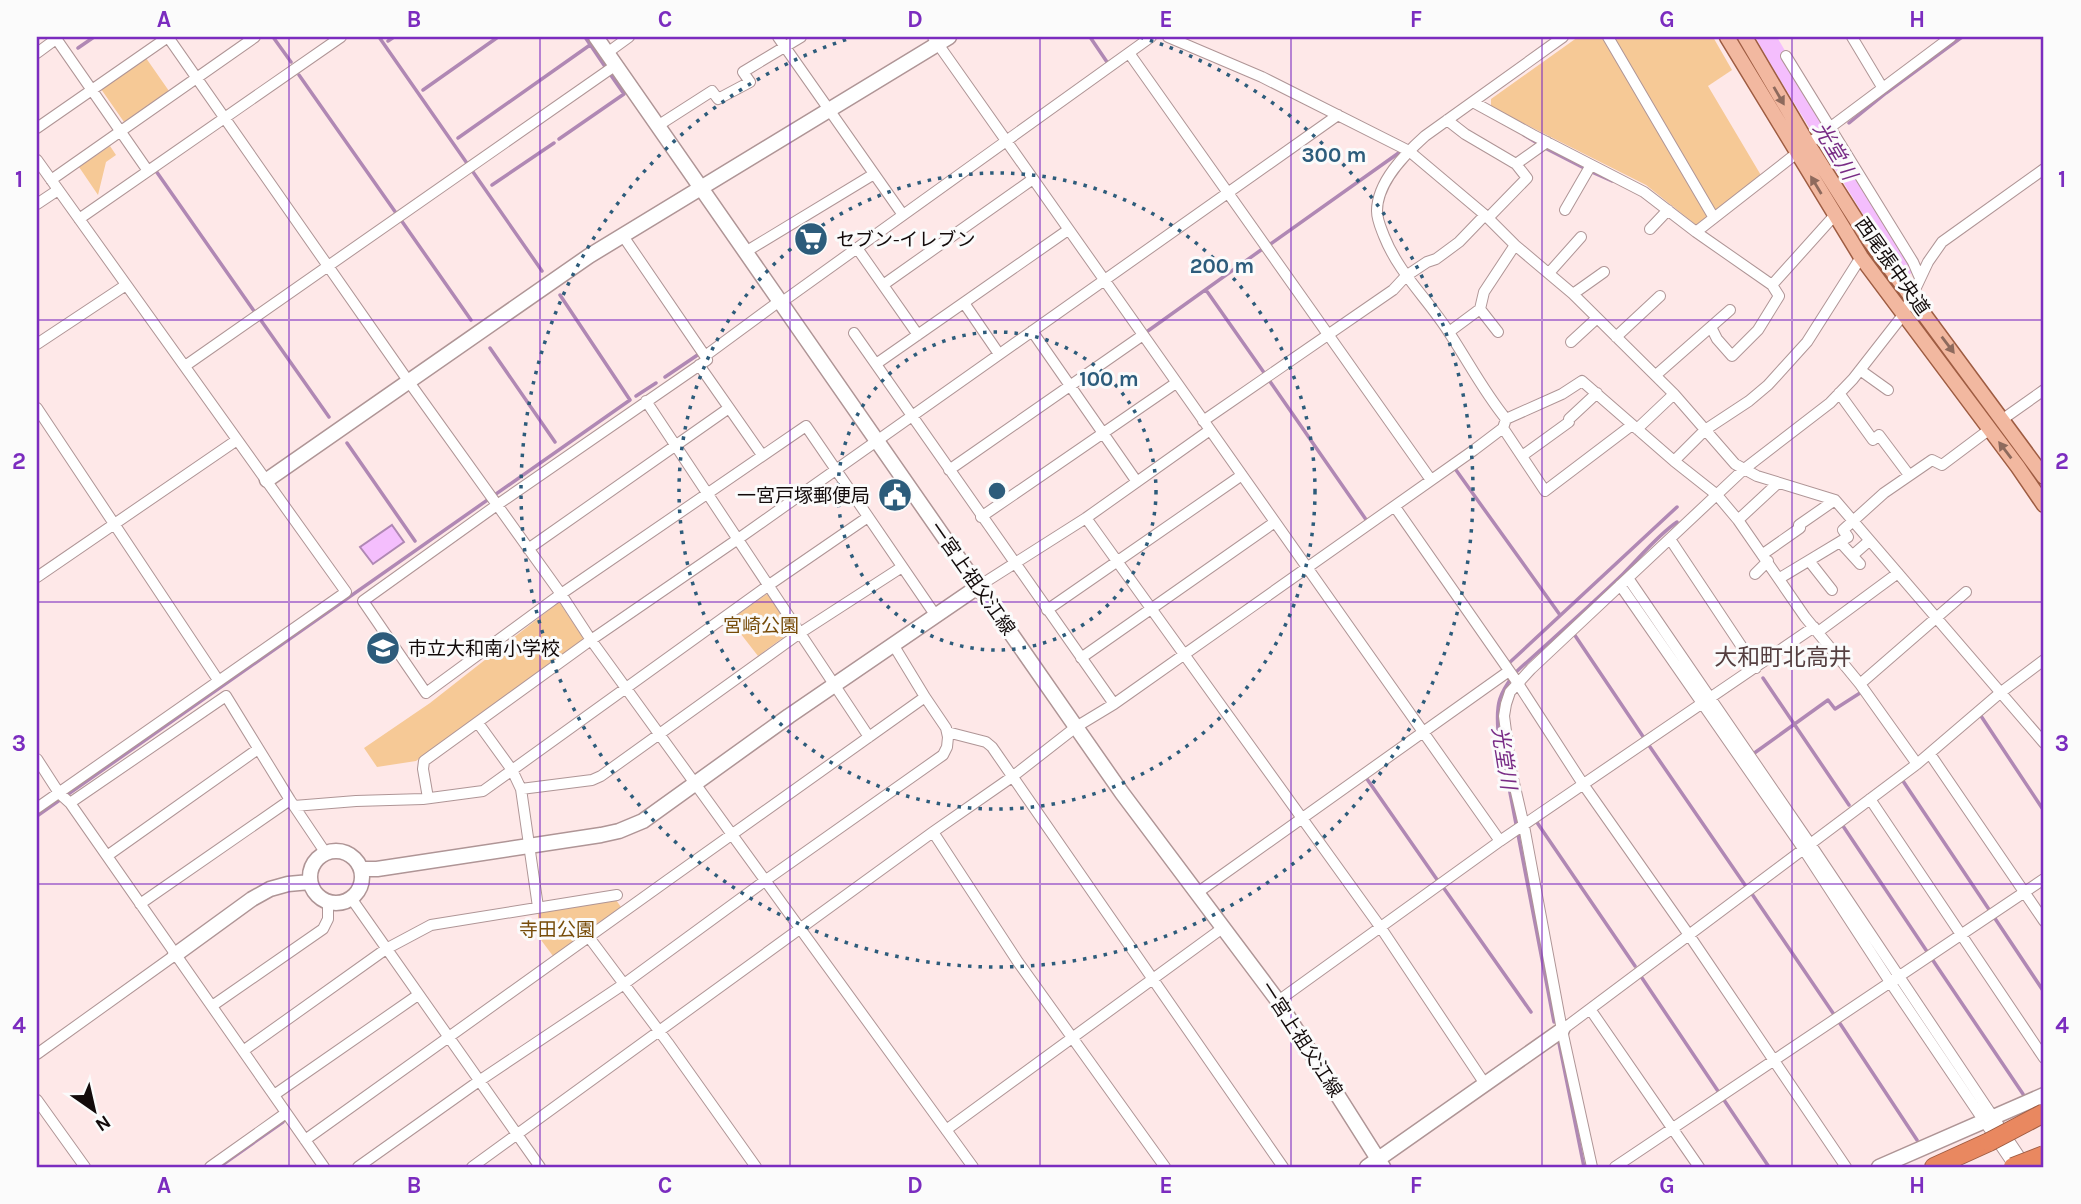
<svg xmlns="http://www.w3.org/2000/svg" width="2081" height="1204" font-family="Karla,'Noto Sans JP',sans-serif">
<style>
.green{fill:#f6c996}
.water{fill:#f4befd;stroke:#b088b4;stroke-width:2}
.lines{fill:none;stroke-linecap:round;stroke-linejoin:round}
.stream{stroke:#b088b4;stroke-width:3.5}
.river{stroke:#f4befd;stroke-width:19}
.street-casing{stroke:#af9596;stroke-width:12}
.secondary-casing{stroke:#af9596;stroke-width:17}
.primary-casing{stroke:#9e5c42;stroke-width:17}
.highway-casing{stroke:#9e5c42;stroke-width:20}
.street{stroke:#fff;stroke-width:10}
.secondary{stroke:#fff;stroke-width:14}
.primary{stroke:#f2b8a0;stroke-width:14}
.highway{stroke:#e98860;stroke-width:18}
.highway-bridge-casing{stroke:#9e5c42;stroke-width:20;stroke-linecap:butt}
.highway-bridge{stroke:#e98860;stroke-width:18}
.oneway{fill:#8e6a5d}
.grid{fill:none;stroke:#7b2cbf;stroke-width:2;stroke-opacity:0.55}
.ring{fill:none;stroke:#2d5c7b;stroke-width:3.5;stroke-dasharray:3.5 7}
.labels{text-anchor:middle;stroke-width:6;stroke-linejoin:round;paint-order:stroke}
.poi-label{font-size:19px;fill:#130b0b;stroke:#fbfbfb;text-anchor:start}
.street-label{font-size:19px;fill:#130b0b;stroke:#fbfbfb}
.park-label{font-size:19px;fill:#774c09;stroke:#fbfbfb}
.water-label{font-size:21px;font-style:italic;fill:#782b85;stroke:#fbfbfb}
.quarter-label{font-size:23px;fill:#553f40;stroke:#fbfbfb}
.centre{fill:#2d5c7b;stroke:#fbfbfb;stroke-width:3.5}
.ring-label{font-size:21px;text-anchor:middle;font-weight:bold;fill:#2d5c7b;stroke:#fbfbfb;stroke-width:6;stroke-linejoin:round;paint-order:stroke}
.neatline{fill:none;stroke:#7b2cbf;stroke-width:2.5}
.grid-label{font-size:23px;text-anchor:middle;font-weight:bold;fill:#7b2cbf}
</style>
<rect width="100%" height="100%" fill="#fee8e8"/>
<path class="green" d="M1578,37H1603L1707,215L1706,219L1699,224H1695L1646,185L1491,107V99Z
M1613,37H1713L1732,70L1708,86L1762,177L1716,212Z
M146,58L169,91L124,122L101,89Z
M110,146L116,155L106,162L98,195L79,167Z
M767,594L792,631L758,656L730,620Z
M559,602L584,639L416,761L377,767L364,748L430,703Z
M616,900L621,907L553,956L538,936V912Z"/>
<path class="water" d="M392,525L404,542L373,564L360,547Z"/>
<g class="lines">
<path class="stream" d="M273,37L291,62
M379,37L542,271
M585,37L606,68
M1090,37L1107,62
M388,41L394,37
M78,48L94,37
M299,75L396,213
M423,90L498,37
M1849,123L1886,93L1962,37
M1524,135L1537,143
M458,138L590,45
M559,139L624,94L610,74
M1545,148L1584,168
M156,171L254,311
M1594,173L1612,181
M492,185L554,143
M401,220L471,320
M1269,245L1400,152
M1206,290L1265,374
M260,319L329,417
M1145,333L1261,250
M490,348L555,442
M665,377L699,354
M1269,380L1367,521
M636,396L656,383
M347,443L415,541
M1456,470L1560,615
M1627,587L1637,601
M1574,634L1644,738
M1508,664L1677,507
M1763,678L1849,805
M1981,716L2044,811
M1648,744L1745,885
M1755,757L1753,754L1828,700L1835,709L1860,693
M1367,779L1438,881
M1903,781L1990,911
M37,816L630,400L560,295
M1536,821L1635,966
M1843,826L1928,953
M1443,887L1531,1012
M1752,894L1835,1016
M1994,917L2044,992
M1857,923L1893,977
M1932,959L2023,1094
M1642,978L1769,1167
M1898,983L1912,1005
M1554,1022L1498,730C1496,703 1499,694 1515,673C1551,640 1588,608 1623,574C1640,557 1658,535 1677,522
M1839,1022L1917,1140
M1559,1043L1584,1167
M222,1165L283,1122"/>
<path class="river" d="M1766,37C1810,114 1860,188 1905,266"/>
<g class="street-casing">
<path id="street" d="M55,37L148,171
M168,37L409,382L561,594L591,640L973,1167
M778,37L903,215
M933,37L1500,841
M1168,37L1262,77L1409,151L1485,215L1515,245L1573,294L1674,394L1735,464L1757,476L1835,500L2044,743
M1608,37L1714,218
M1852,37L1882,87
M37,53L56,39
M607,53L629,37
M1129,53L1431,480
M1786,56L1913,262L1920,278
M1473,102L1533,135L1644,192L1696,232L1772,285L1779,296L1758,330L1732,356L1717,339L1711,327
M1447,120L1465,134L1516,164L1527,178L1488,218
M659,125L712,91L718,99L750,82L743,72L801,37
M37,128L168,37
M1808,144L1951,37
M37,160L346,592L37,808
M1516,164L1547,142
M51,180L255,37
M37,204L58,190
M1565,210L1591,165
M79,219L341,37
M1650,229L1668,210
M1696,232L1797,153
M623,236L705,356
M857,248L918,335
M747,251L874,174
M1549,273L1581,237
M883,285L1033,179
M1772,285L1834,216
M1573,294L1604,272
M781,300L705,356L707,360L497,505L363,601L426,693L561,594L806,426L936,616
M782,302L1151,37
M964,303L999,354
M1480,309L1498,332
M1032,331L1137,482
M1449,332L1480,309L1484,292L1515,245
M854,333L1114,704
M1616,337L1660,296
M1571,342L1596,319
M37,344L126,285
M876,364L1068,230
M699,365L762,455
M185,366L616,65
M1860,370L1888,390
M1656,375L1730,310
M1839,393L1873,440L1879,435L1909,475
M646,401L869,737
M37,408L218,680
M1506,419C1484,392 1469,363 1450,334C1429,300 1399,274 1384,236C1381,228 1377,220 1377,211C1377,182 1405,154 1425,136L1563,37
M2003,419L2044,390
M1203,421L1393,290L1406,276L1427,262L1436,259L1459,242L1485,215
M1503,428L1545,491L1632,425
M1637,429L1674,394
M1522,456L1569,422V419L1597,393
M1674,461L1705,430L1749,401L1768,385L1807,342L1861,257
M949,470L1143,335
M1395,507L1515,679L1583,784L1689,935L1846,1167
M981,517L1176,383
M1086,518L1381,928L1485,1084
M1738,520L1778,483
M1670,539L1756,668
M1840,542L1860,564
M528,549L729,408
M1763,554L1800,528L1799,525L1835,500
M1853,555L1869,541
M1810,562L1832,590
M1755,574L1768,561
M37,577L237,440
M1628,578L1811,845L2026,1166
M1780,578L1848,537L1843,530L1884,493L1932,460L1942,465L1990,429
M1620,585L1804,850L1890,982L2015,1167
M979,586L1086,518L1210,430
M1047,610L1242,475
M1818,632L1898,573
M1081,658L1275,522
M1860,684L1966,592
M478,723L512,770L521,789L538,907
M947,732L986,742L992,747L1283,1167
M1930,754L2044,921
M37,759L59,793L70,803L324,1167
M521,789L592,780L601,776L800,633L902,567
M428,798L423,769L424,761L591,640L738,539L1338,115
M1870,799L2044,1058
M70,803L226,696L290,800L325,852
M294,806L356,801L423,799L483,791L769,585L868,517
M933,832L1018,962L1165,1167
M107,856L258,749
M1197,893L1509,671
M351,898L540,1167
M140,904L290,800
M588,936L668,1043L756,1167
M1278,1001L1500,841L1814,627
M212,1006L323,929L328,919V902
M1590,1009L1699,1167
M1562,1030L1917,764L2000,693L2044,660
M243,1051L386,949L431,925L617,895
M37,1054L175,955
M274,1095L418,995
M37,1100L85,1167
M946,1130L1224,927
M305,1140C511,992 718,844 925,697
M210,1167L286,1113
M358,1167L479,1081L624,984L766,880L943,755L947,747L948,737L946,728L925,697L894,646
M472,1167L933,832L1012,777L1076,727L1114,704L1474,450L1503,428L1506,419L1562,394L1582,381L1674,461L1717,495L1738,520L1805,617L1860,684L1917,764
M1592,1167L1562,1030L1524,826L1511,770L1504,716L1506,704L1510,692L1531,669L1743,470L1830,403L1853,379L1903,315L1928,262L1942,242L2044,169
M1615,1167L2044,879"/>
</g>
<g class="secondary-casing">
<path id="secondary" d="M596,37L1076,727L1122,793L1278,1001L1383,1167
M267,480L589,256L949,37
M310 877a26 26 0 1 1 52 0a26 26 0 1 1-52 0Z
M361,869H377L601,835L619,831L643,821L789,716L979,586
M175,955L252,899L270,889L288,884L310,882
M1367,1167L1562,1030
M1879,1167L2044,1095"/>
</g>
<g class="primary-casing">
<path id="primary" d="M1727,37L1861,257L2018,467L2044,505
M1745,37L1808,144L1867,237L2044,477"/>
</g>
<g class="highway-casing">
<path id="highway" d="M1934,1167L1989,1142"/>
</g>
<use href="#street" class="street"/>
<use href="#secondary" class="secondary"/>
<use href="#primary" class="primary"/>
<use href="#highway" class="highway"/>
<g class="highway-bridge-casing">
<path id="highway-bridge" d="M1989,1142L2044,1113
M2013,1167L2044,1155"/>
</g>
<use href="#highway-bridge" class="highway-bridge"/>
</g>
<defs><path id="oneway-solid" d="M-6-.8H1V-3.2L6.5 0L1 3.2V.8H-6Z" transform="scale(1.75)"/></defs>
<g class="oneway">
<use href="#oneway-solid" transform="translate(1779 96) rotate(60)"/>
<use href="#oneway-solid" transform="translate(1816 185) rotate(-121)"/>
<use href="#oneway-solid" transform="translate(1948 345) rotate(53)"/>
<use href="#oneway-solid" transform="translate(2005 450) rotate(-127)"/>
</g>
<path class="grid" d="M289,37V1167M540,37V1167M790,37V1167M1040,37V1167M1291,37V1167M1542,37V1167M1792,37V1167M37,320H2044M37,602H2044M37,884H2044"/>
<g class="ring">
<circle cx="997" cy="491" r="159"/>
<circle cx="997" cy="491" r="318"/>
<path d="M1140 37A476 476 0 1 1 854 37"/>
</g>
<defs>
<g id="supermarket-disc" transform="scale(1.75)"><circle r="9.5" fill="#2d5c7b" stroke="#fbfbfb"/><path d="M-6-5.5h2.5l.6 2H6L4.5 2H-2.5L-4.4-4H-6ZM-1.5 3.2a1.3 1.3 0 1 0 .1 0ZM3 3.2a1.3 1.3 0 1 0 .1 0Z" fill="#fff"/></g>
<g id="civic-disc" transform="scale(1.75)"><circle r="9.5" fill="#2d5c7b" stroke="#fbfbfb"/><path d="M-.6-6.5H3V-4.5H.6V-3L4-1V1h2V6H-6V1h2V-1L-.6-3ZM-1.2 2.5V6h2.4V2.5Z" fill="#fff"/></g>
<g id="school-disc" transform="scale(1.75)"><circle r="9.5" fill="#2d5c7b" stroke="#fbfbfb"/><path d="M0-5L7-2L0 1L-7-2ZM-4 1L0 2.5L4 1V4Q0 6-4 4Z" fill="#fff"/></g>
</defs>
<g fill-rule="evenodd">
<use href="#supermarket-disc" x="811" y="239"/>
<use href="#civic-disc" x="895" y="495"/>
<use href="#school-disc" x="383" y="648"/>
</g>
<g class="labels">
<g class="poi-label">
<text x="836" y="246">セブン-イレブン</text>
<text x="870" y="502" text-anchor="end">一宮戸塚郵便局</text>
<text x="408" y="655">市立大和南小学校</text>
</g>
<g class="street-label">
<text transform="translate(1893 266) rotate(55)" y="7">西尾張中央道</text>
<text transform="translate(973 578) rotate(55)" y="7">一宮上祖父江線</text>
<text transform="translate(1302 1039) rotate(57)" y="7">一宮上祖父江線</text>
</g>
<g class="park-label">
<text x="761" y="632">宮崎公園</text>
<text x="557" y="936">寺田公園</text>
</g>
<g class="water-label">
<text transform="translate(1835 151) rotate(59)" y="7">光堂川</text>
<text transform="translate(1504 758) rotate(81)" y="7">光堂川</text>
</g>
<g class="quarter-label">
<text x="1783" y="665">大和町北高井</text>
</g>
</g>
<circle cx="997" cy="491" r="10" class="centre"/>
<g class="ring-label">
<text x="1334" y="162">300 m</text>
<text x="1222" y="273">200 m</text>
<text x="1109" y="386">100 m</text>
</g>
<rect width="2081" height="1204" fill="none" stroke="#fbfbfb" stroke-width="77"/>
<g transform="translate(94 1110) rotate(146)" stroke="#fbfbfb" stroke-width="5" paint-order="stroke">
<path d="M0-5L12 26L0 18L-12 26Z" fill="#130b0b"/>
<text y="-10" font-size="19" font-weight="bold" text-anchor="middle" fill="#130b0b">N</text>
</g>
<rect x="38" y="38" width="2004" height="1128" class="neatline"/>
<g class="grid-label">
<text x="164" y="27">A</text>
<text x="414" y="27">B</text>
<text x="665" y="27">C</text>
<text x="915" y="27">D</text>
<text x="1166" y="27">E</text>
<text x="1416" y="27">F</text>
<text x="1667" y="27">G</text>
<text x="1917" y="27">H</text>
<text x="19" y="187">1</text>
<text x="2062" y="187">1</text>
<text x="19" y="469">2</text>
<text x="2062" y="469">2</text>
<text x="19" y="751">3</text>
<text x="2062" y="751">3</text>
<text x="19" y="1033">4</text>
<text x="2062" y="1033">4</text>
<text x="164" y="1193">A</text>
<text x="414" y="1193">B</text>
<text x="665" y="1193">C</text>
<text x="915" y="1193">D</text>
<text x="1166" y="1193">E</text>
<text x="1416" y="1193">F</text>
<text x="1667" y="1193">G</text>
<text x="1917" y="1193">H</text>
</g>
</svg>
